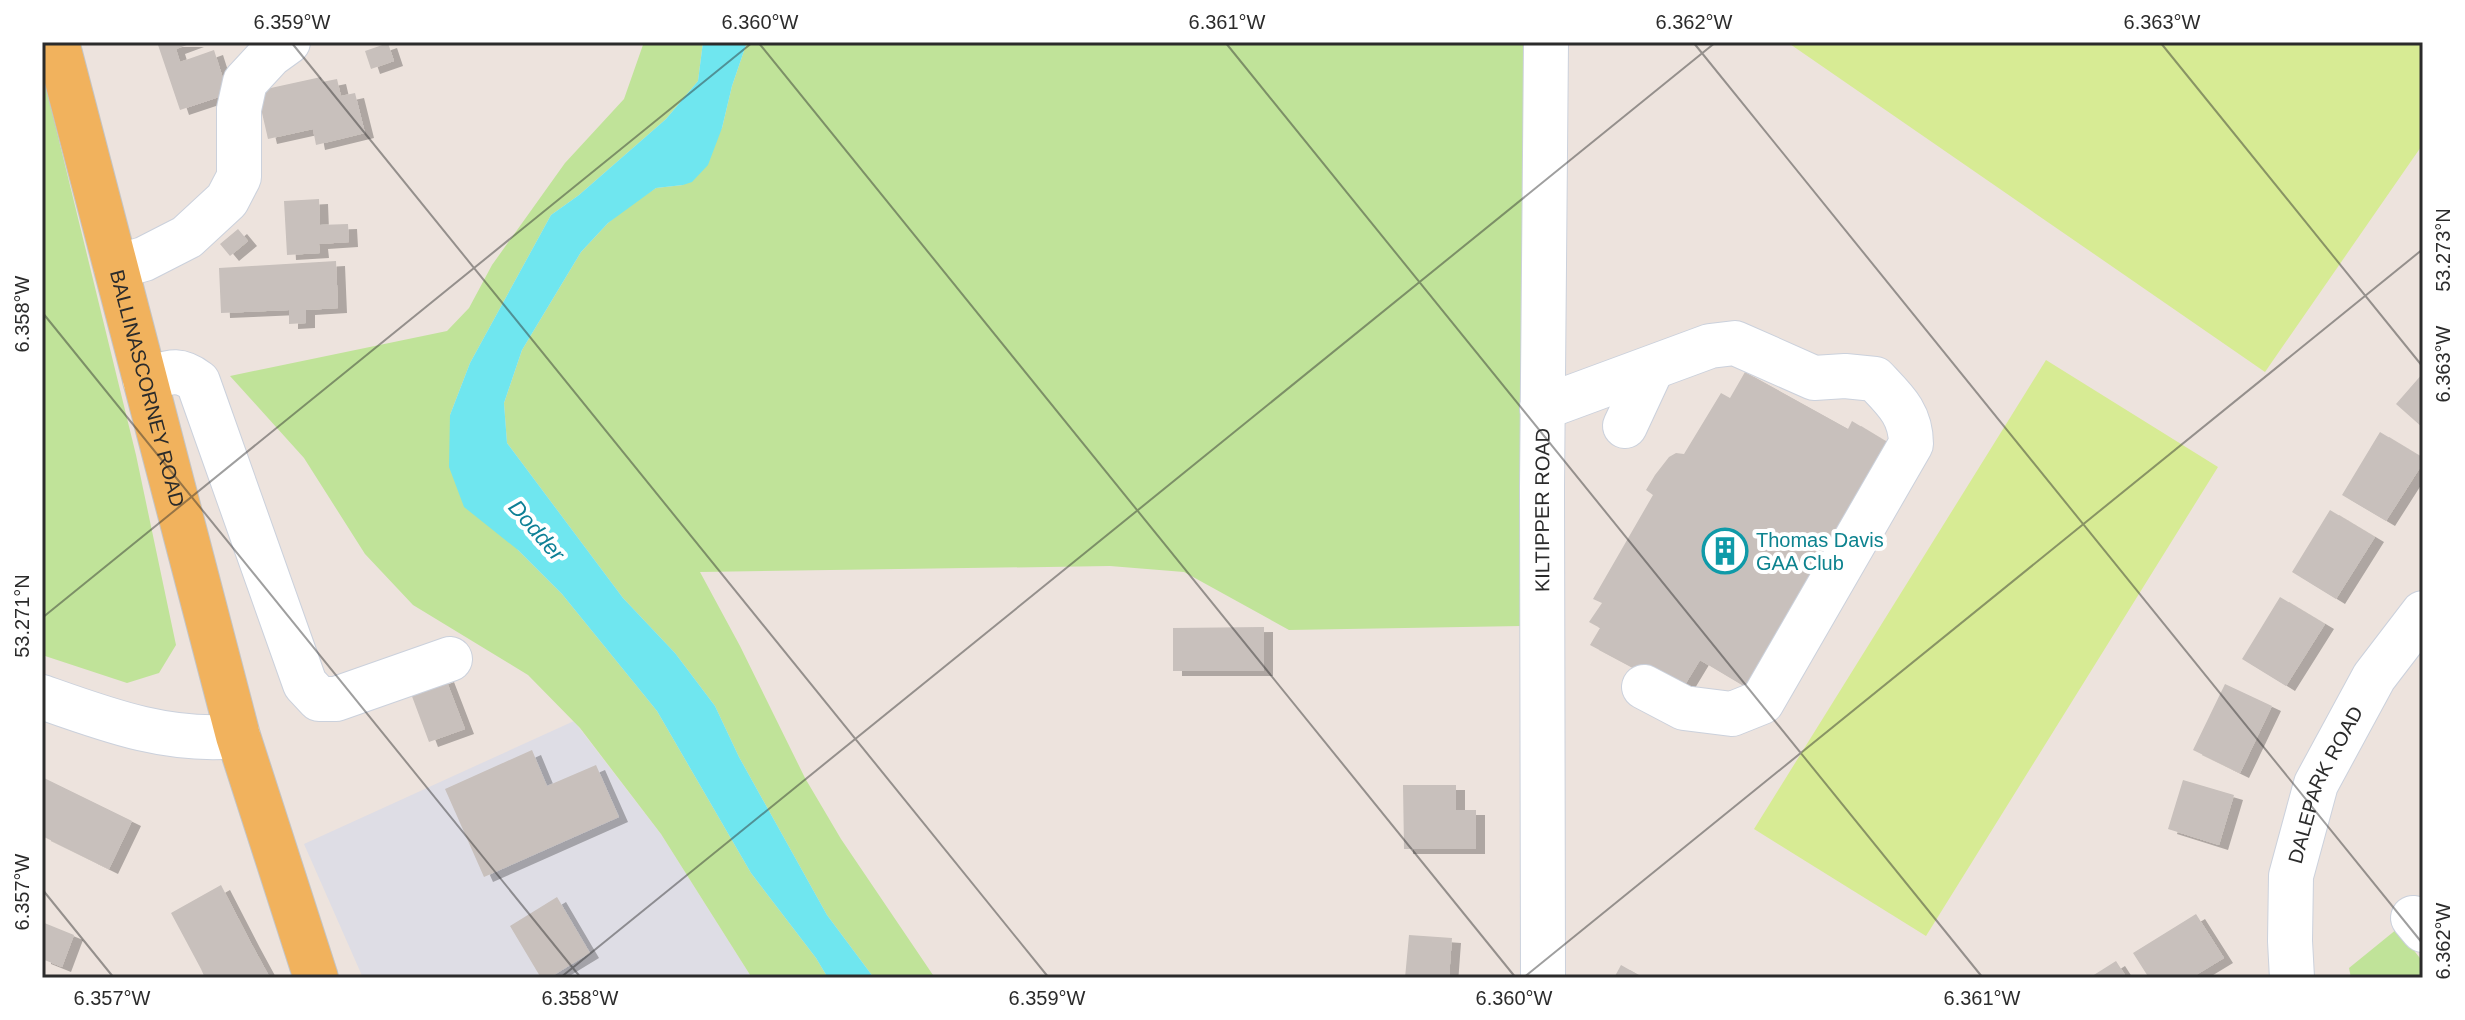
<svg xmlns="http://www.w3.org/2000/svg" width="2465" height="1020" font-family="Helvetica,sans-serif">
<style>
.industrial{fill:#dedde5}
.green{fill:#c0e399}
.pitch{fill:#d7eb94}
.water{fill:#6fe6ef}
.building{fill:#c8c0bc;filter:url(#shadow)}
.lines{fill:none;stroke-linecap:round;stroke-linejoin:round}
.minor-casing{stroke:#cbd1dc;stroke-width:46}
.major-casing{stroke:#c4c4c4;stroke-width:46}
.minor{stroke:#fff;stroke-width:44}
.major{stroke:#f1b25d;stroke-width:44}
.ticks{fill:none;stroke:#2b2b2b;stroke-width:2;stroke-opacity:0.45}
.labels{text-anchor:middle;stroke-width:8;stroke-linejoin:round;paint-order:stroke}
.street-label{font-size:20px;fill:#2b2b2b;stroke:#fff}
.culture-label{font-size:20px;fill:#0d838f;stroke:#fff;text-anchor:start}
.water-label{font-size:22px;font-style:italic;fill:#0d8096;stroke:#fff}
.neatline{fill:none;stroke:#2b2b2b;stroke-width:3}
.ticks-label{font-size:20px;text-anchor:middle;fill:#2b2b2b}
</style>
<defs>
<filter id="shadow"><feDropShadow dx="9" dy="5" stdDeviation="0" flood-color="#0004"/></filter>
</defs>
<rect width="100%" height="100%" fill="#ede3dd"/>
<path class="industrial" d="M574,721L661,834L752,978H363L304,844Z"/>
<path class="green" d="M644,42H703L698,81L666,119L579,195L551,215L470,363L450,415L518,550L562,594L657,711L751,873L816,958L828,978H752L661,834L580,728L528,675L413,605L365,554L304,458L230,376L447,331L469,308L492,265L565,163L624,99Z
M747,42H1524L1521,626L1289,630L1184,572L1110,566L700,572L740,646L805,778L841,839L935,978H874L827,915L739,757L715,706L675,653L623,598L507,443L504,403L522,350L581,252L608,223L628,206L656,188L683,185L722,128L732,86Z
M42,71L136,455L176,645L159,673L127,683L42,655Z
M2397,929L2423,962V978H2351L2349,968Z"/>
<path class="pitch" d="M1787,42H2423V144L2265,372Z
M2046,360L2218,467L1926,936L1754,829Z"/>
<path class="water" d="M703,42H747L732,86L722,128L708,165L692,182L683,185L656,188L608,223L581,252L522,350L504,403L507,443L623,598L675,653L715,706L739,757L827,915L874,978H828L816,958L751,873L657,711L562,594L518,550L464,507L449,467L450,415L470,363L551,215L579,195L666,119L698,81Z"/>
<path class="building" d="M157,42H195L176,49L180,62L214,50L228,94L180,110Z
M388,43L394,61L371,69L365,51Z
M321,77L322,82L337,79L341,96L355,93L365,133L316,145L313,129L268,139L257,91Z
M319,199L320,225L348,224L349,242L319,244L320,253L287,255L284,201Z
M238,229L248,241L230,256L220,244Z
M336,261L338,308L306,310V323L289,324V310L221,313L219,268Z
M1745,372L1848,429L1852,421L1890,444L1757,694L1700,660L1680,693L1590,645L1600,628L1589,622L1602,603L1593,599L1653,495L1646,490L1655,475L1669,457L1676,453L1684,454L1721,393L1730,398Z
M2423,373V428L2396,404Z
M2380,432L2423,458V463L2386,521L2342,495Z
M2330,510L2375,537L2336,599L2292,572Z
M2280,597L2325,624L2286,686L2242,659Z
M1264,627V671H1173V628Z
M445,677L465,729L429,742L410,691Z
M2225,684L2272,706L2240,773L2193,750Z
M532,750L547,786L596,765L619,817L484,877L445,789Z
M42,777L132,821L109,869L42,836Z
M2183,780L2234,795L2219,845L2168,829Z
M1403,785H1456V810H1476V849H1404Z
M221,885L251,943L270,978H205L201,969L171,913Z
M557,897L590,953L549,978H541L510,926Z
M2196,914L2224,958L2191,978H2149L2133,953Z
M42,922L74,935L62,967L42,959Z
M1409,935L1452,938L1449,978H1405Z
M2116,961L2127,978H2089Z
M1621,965L1644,978H1614Z"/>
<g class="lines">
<g class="minor-casing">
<g id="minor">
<path d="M116,267L144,259L187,237L227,200L239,177V109L245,82L270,55L288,42"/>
<path d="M145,380C168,373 177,366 198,382L305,684L319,699H336L450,659"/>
<path d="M1542,408L1710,346L1735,343L1814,378L1845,376L1875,379C1895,400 1911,414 1911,444L1762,702L1732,714L1684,708L1644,687"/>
<path d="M1625,426L1652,368"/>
<path d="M42,697C107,720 168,743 238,736"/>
<path d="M2413,918L2423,930"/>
<path id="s1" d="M1543,978L1542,488L1546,42"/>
<path id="s2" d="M2292,978L2290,941L2291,876L2316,784L2374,677L2423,613"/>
</g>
</g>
<g class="major-casing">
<g id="major">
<path id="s3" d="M57,42L238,736L316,978"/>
</g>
</g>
<use href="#minor" class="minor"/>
<use href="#major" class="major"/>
</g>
<path class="ticks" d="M291,42L1049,978M758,42L1516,978M1225,42L1983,978M1693,42L2423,944M2160,42L2423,367M42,312L581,978M42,618L753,42M42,889L114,978M560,978L1716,42M1523,978L2423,249"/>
<defs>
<g id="building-ring" transform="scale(2.3)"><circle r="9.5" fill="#fff" stroke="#0f9aa8" stroke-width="1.5"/><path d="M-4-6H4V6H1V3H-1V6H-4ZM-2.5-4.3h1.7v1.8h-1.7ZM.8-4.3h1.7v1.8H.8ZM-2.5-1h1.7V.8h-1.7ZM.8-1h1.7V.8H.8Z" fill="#0f9aa8"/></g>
</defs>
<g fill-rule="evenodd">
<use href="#building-ring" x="1725" y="551"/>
</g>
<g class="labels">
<g class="street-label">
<text dy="7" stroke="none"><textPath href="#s3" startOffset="358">BALLINASCORNEY ROAD</textPath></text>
<text dy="7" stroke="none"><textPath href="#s1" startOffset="468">KILTIPPER ROAD</textPath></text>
<text dy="7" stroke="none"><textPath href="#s2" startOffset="200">DALEPARK ROAD</textPath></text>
</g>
<g class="culture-label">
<text x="1756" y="547">Thomas Davis<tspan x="1756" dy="23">GAA Club</tspan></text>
</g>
<g class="water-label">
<text transform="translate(537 530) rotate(49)" y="8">Dodder</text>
</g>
</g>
<rect width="2465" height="1020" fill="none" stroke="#ffffff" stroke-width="88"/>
<rect x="44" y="44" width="2377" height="932" class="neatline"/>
<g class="ticks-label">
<text x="292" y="29">6.359°W</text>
<text x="760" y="29">6.360°W</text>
<text x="1227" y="29">6.361°W</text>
<text x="1694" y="29">6.362°W</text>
<text x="2162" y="29">6.363°W</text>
<text transform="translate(2443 250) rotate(-90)" y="7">53.273°N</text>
<text transform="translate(22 314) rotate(-90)" y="7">6.358°W</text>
<text transform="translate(2443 364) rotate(-90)" y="7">6.363°W</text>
<text transform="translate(22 616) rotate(-90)" y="7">53.271°N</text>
<text transform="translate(22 892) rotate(-90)" y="7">6.357°W</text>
<text transform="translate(2443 941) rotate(-90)" y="7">6.362°W</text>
<text x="112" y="1005">6.357°W</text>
<text x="580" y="1005">6.358°W</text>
<text x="1047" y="1005">6.359°W</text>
<text x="1514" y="1005">6.360°W</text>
<text x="1982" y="1005">6.361°W</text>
</g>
</svg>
